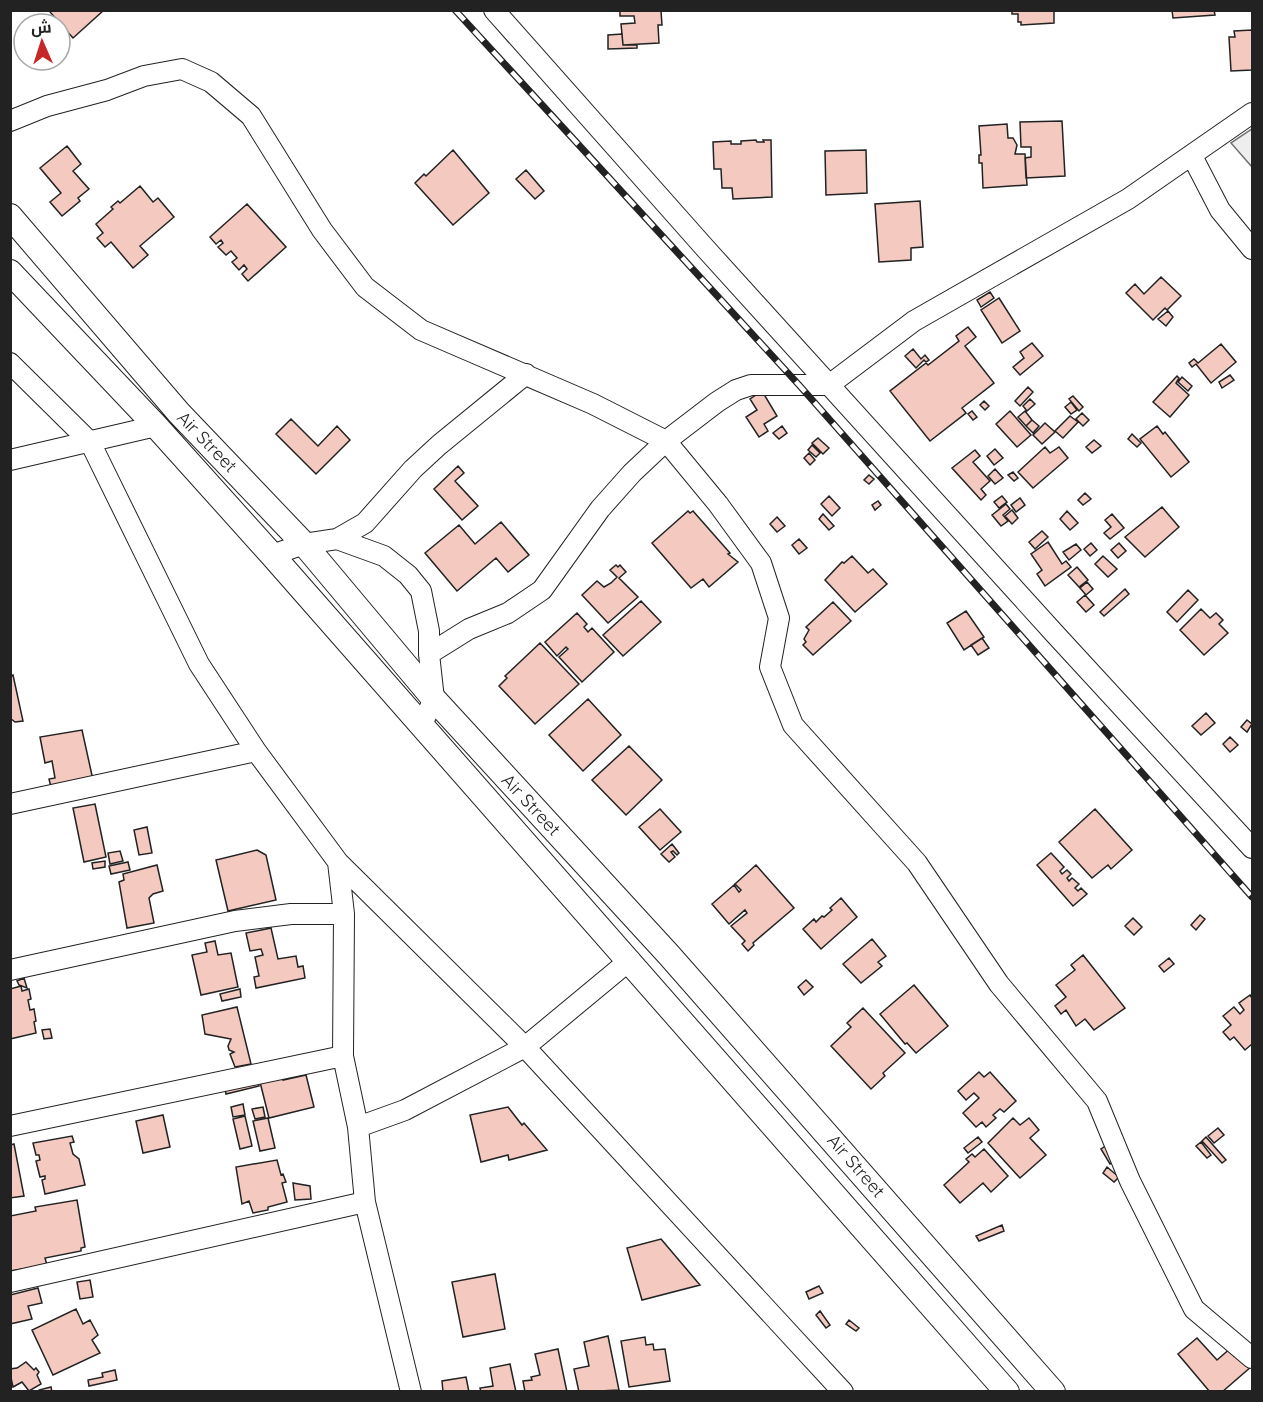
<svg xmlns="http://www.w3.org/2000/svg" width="1263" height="1402" font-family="Quicksand,Cairo,sans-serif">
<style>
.green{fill:#eee;stroke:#6f6f6f;stroke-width:1.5}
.building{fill:#f3c9c0;stroke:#222;stroke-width:1.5}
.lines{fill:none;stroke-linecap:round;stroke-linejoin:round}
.minor-casing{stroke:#222;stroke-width:22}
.major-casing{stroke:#222;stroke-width:26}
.minor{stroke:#fff;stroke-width:20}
.major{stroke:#fff;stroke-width:24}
.rail-casing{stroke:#222;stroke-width:7}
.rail{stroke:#fff;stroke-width:4.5;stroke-dasharray:14;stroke-linecap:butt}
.labels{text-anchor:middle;stroke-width:4.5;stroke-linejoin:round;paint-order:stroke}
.street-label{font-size:18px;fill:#222;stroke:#fff}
</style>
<rect width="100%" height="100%" fill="#fff"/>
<path class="green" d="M1252,129V167L1231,143Z"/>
<path class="building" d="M51,10H104L73,38L50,12Z
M620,10L661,11L662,25H658L659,43L623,45L621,24L635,23L634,16H620Z
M1012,10H1054V23L1021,25V22H1018V14H1012Z
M1172,10H1214L1215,15L1173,18Z
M1252,30V70L1231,71L1229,37H1235L1234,31Z
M622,34L623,45H637V48L608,49V35Z
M1062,121L1065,176L1026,178L1025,158L1031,157V147H1021L1020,122Z
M1007,124L1008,138H1013L1017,145L1015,154H1025L1027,185L983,188L982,163H979V155H981L979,126Z
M756,140L757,142H764L763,140H771L772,197L733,199L732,188H722L721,169H714L713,142L731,141V144H741V141Z
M67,146L81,164L73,171L89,189L78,198L80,201L62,216L50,202L61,193L40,168Z
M453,150L489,193L453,225L415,183L424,174L426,176Z
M866,150L867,193L826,195L825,151Z
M526,170L544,191L535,199L516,179Z
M140,186L153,202L158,198L174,217L140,246L148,255L133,268L111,242L105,247L97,238L103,233L96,224L113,209L111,207L118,201L120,203Z
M920,201L923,247L911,248V260L879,262L875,204Z
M247,204L286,247L248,281L242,274L247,269L244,265L239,270L232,262L237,258L231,251L226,255L218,247L223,243L221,240L216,244L210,237Z
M1161,277L1181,296L1167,310L1165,308L1153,320L1126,293L1135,284L1144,294Z
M990,292L994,298L981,307L977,300Z
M999,298L1020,331L1002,343L981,310Z
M1168,311L1173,317L1166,326L1158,319Z
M968,327L976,337L965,346L994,383L962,408L966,413L930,441L890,391L926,363L928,365L959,341L956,336Z
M1032,343L1043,356L1020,375L1013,367L1024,358L1020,352Z
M1221,344L1236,362L1211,383L1196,364L1192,367L1189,363L1194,359L1198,363Z
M913,349L921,359L925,355L929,360L926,362L924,360L916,368L905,356Z
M1230,375L1234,380L1222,388L1219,382Z
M1177,376L1179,378L1176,383L1189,395L1170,417L1153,402Z
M1182,377L1192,386L1188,391L1178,382Z
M768,387L771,392L765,396L777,416L764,424L768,431L759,437L746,417L757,410L750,399Z
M1028,387L1033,392L1020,406L1015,401Z
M1073,396L1083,407L1079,411L1069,399Z
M1030,399L1035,404L1027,411L1023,406Z
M984,401L989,406L985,410L980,405Z
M1071,402L1077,410L1071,414L1065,407Z
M972,411L977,417L973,420L968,414Z
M1010,411L1031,435L1017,447L996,424Z
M1025,411L1032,420L1026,426L1018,417Z
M1082,413L1089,420L1083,426L1076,419Z
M1070,416L1078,422L1063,438L1055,431Z
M291,419L318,446L337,426L350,440L316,474L276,434Z
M1032,420L1039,426L1033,433L1026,426Z
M1045,423L1055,432L1042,444L1033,435Z
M782,426L787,433L779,439L773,433Z
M1157,426L1163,434L1165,432L1189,462L1171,477L1140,439Z
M1132,434L1141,443L1137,447L1128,439Z
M818,438L829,448L823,454L812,443Z
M1094,440L1101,446L1092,453L1086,447Z
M812,445L820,453L816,457L808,450Z
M1045,447L1050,453L1059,447L1068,458L1033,488L1018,472Z
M995,449L1003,458L994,465L987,456Z
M975,450L980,456L973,462L990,481L981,489L986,495L981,500L952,468Z
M809,453L815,460L810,465L804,458Z
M458,466L464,473L455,481L478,506L462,520L434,489Z
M995,469L1003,478L995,484L988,476Z
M1013,472L1018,478L1014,481L1008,475Z
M869,475L874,479L869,484L864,480Z
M1085,493L1091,499L1083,505L1078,500Z
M829,496L840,508L832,516L821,504Z
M1002,496L1007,502L999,508L994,502Z
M1020,498L1025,505L1016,512L1011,505Z
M878,501L881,505L875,510L872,505Z
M1006,504L1010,509L1003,515L1008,521L1001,526L992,515Z
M1162,507L1179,527L1145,557L1125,537Z
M1012,510L1018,518L1012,524L1005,516Z
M688,511L690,513L693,511L730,553L728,554L738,562L709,587L703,579L691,588L652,543Z
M1067,511L1078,523L1070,530L1060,519Z
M823,514L834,526L829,530L819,519Z
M1112,514L1124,528L1110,539L1104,533L1111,527L1105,520Z
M777,517L785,526L777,532L770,524Z
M501,522L529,555L508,572L496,558L457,591L425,553L459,525L475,544Z
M1042,531L1048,537L1035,549L1029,542Z
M799,539L807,548L799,554L792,545Z
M1048,542L1062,564L1066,561L1071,567L1045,586L1037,574L1042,570L1031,554Z
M1091,543L1097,550L1090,556L1084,549Z
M1119,543L1126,551L1118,558L1111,550Z
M1076,544L1081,550L1069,560L1063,552Z
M852,556L868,573L873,569L887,584L855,612L825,580L842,562L844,563Z
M1103,556L1117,569L1108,577L1095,564Z
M616,565L618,567L620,565L626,572L619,578L638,597L608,623L582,595L597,581L604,587L611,583L617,577L610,570Z
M1077,567L1088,580L1079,587L1068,575Z
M1087,582L1093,589L1086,595L1080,588Z
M1125,589L1129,594L1104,616L1100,612Z
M1188,590L1198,600L1177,622L1167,612Z
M1085,595L1094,605L1086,612L1077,602Z
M641,601L661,622L623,656L603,635Z
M833,602L851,621L813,655L803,645L806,642L804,639L809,630L806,627Z
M1201,609L1210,618L1216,613L1223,620L1219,624L1228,633L1204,655L1180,630Z
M966,611L984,637L964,650L947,623Z
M577,613L587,624L584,627L588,632L592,628L614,652L582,682L559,657L568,649L566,647L557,656L545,642Z
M982,638L989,648L978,655L971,645Z
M540,643L579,684L535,724L499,686L507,678L505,676Z
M13,675L23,721L15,722L10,718V677Z
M588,699L621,735L583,771L549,735Z
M1206,713L1215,723L1201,735L1192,726Z
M1247,720L1252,724L1247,732L1241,727Z
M82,730L93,780L51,787L49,779L55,778L52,761L45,763L40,737Z
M1230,737L1238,745L1230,752L1223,744Z
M629,746L662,780L626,815L592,780Z
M95,804L106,857L84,862L73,808Z
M660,809L681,832L660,850L639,827Z
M1095,809L1132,850L1111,869L1108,865L1092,878L1059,842Z
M147,827L152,853L139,855L134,830Z
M672,844L679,853L677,855L673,851L671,852L675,857L669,862L661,854Z
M257,850L266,855L276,900L228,911L216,860Z
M120,851L123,861L110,864L108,853Z
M1051,853L1064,867L1060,871L1062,874L1067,870L1071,874L1067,878L1069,881L1072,878L1079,884L1075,888L1078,891L1081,888L1087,894L1073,906L1037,865Z
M105,861V867L93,869L92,863Z
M128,862L130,870L111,874L109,866Z
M157,865L163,891L153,894L149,898L154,923L127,928L119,882L124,880L123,874Z
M756,865L794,908L753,943L754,945L748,951L742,944L745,941L731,926L747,913L745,910L729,924L712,904L734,885L739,892L741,890L735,884Z
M841,898L857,917L821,949L803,929L814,919L816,922L822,916L824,917L832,910L830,908Z
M1200,915L1205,919L1196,930L1191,925Z
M1133,918L1142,927L1134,935L1125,926Z
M271,928L278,959L296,956L298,967L303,966L305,978L256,988L254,977L259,976L255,957L263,955L261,949L250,951L246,933Z
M872,939L886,956L878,962L882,966L861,983L843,964Z
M215,941L218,955L231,953L238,987L201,995L192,955L207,952L205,943Z
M1083,955L1125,1008L1094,1030L1085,1019L1076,1026L1066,1010L1061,1014L1055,1006L1066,997L1056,985L1075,970L1071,965Z
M1169,958L1174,964L1164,972L1159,966Z
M24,978L27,988L19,985L17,981Z
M806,980L813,987L804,995L798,987Z
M914,985L948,1026L916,1053L907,1043L905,1044L880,1014Z
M21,986L22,991L29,989L31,999L28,1000L30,1010L34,1009L36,1021L34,1022L36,1033L10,1039V989Z
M240,989L241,997L222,1001L220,994Z
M1250,995L1252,998V1044L1245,1050L1234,1037L1230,1040L1223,1032L1231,1025L1223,1016L1234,1007L1240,1014L1244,1010L1239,1003Z
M237,1007L251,1064L235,1067L230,1054L234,1052L229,1050L228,1046L231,1039L205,1034L202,1015Z
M863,1008L905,1053L883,1073L885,1076L871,1089L831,1046L851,1027L847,1023Z
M50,1029L52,1038L44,1039L42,1030Z
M979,1072L984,1077L990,1072L1016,1101L1004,1112L1000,1109L993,1115L996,1118L986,1127L982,1122L976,1127L963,1113L979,1098L974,1093L966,1100L958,1091Z
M306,1075L314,1107L269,1118L260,1082L282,1077L283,1080Z
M256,1077L259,1086L226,1094L224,1084Z
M243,1104L245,1115L233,1117L231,1107Z
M263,1107L265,1117L255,1119L252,1109Z
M508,1107L522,1125L524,1123L547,1150L509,1160L508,1155L481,1162L470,1115Z
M163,1115L170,1147L143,1153L136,1121Z
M245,1116L252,1146L240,1149L233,1119Z
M268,1118L275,1148L260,1151L253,1121Z
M1013,1118L1020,1125L1029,1118L1039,1130L1030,1138L1046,1155L1020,1178L988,1143Z
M1218,1128L1224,1135L1214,1143L1208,1136Z
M72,1136L74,1142L70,1143L73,1154L79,1159L85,1185L45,1194L42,1180L45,1179V1176L40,1177L36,1161L40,1160L39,1155H36L33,1143Z
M978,1137L982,1142L968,1153L964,1148Z
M1206,1137L1226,1160L1222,1163L1202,1141Z
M1201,1142L1211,1155L1207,1158L1196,1146Z
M14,1144L24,1196L10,1198V1145Z
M1107,1145L1116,1161L1110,1164L1101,1149Z
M984,1149L1008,1176L991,1192L983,1183L960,1203L944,1185L969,1162L966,1159L972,1154L975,1157Z
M277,1160L281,1175L283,1174L286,1182L282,1183L287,1202L268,1207V1210L253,1213L249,1201L242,1204L236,1167Z
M1107,1167L1119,1177L1114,1182L1103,1173Z
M293,1183L310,1186L311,1199L295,1200Z
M77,1200L85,1247L81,1248V1251L45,1258L47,1265L10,1271V1216L36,1211L35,1207Z
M1002,1225L1004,1231L979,1241L976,1236Z
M661,1239L700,1285L642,1300L627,1248Z
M495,1274L505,1329L463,1337L452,1282Z
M90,1280L93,1297L80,1299L77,1282Z
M819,1286L823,1293L809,1299L806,1292Z
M38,1288L42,1303L28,1306L32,1319L10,1324V1295Z
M76,1309L83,1324L90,1320L98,1335L92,1340L100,1353L53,1375L32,1330Z
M820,1311L830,1325L826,1328L816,1315Z
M849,1320L859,1328L856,1331L846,1324Z
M608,1336L619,1390L579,1392L574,1369L589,1366L584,1342Z
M645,1337L646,1345L653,1344L654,1350L665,1349L670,1381L629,1387L621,1341Z
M1197,1338L1217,1360L1232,1347L1252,1366L1222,1392H1210L1178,1354Z
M558,1349L567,1392H525L523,1381L532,1380L531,1377L540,1375L535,1354Z
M26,1362L34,1370L36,1368L39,1372L37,1375L41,1384L29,1391L22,1382L13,1387L10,1373V1369L17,1368Z
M510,1364L516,1392H481L480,1388L493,1386L490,1368Z
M115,1370L117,1380L89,1386L88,1380L103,1377L102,1373Z
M466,1377L469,1392H443L442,1381Z
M51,1387L52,1392H39V1390Z"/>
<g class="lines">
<g class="minor-casing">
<path id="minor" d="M494,10L705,248L1055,634L1252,848
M10,121L47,106L107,90L144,76L182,69L211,82L251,116L322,230L365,287L421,330L593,404L666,441L718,504L761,563L779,618L770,667L793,725L917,863L999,984L1097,1101L1130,1181L1194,1309L1252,1358
M1192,156L1220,210L1252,249
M10,363L90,442L199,664L256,751L338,862L525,1047L843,1392
M10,460L156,426
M337,539L384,556L408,575L421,591L429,631V654L434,699L421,726
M272,555L304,544L337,539L365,523L413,469L439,445L526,374
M429,654L469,629L508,613L542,590L600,509L632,473L666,441L717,402L736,390L751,385H829L914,321L1128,199L1252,113
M10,804L256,751
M338,862L344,914L343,1056L358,1127L365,1202L411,1392
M10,970L235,921L291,914H344
M10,1126L343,1056
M358,1127L405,1110L525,1047L630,960
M10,1282L365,1202"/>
</g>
<g class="major-casing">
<path id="major" d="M10,216L179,413L304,544L434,699L669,955L1053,1392
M10,272L156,426L272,555L1007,1392"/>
</g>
<use href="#minor" class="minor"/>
<use href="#major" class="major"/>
<g class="rail-casing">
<path id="rail" d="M455,10L799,385L1252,897"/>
</g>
<use href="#rail" class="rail"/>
</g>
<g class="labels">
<g class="street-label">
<text transform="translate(207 442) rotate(46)" y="6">Air Street</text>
<text transform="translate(531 805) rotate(47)" y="6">Air Street</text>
<text transform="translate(856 1166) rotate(49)" y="6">Air Street</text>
</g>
</g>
<rect width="1263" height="1402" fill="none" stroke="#222222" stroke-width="24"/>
<g transform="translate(42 42) rotate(357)"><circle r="28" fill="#ffffff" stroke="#a7a7a7" stroke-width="1.5"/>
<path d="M0-4.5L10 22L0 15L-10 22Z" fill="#c62828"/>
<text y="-9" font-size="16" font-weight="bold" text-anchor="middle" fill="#222222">ش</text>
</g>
</svg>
